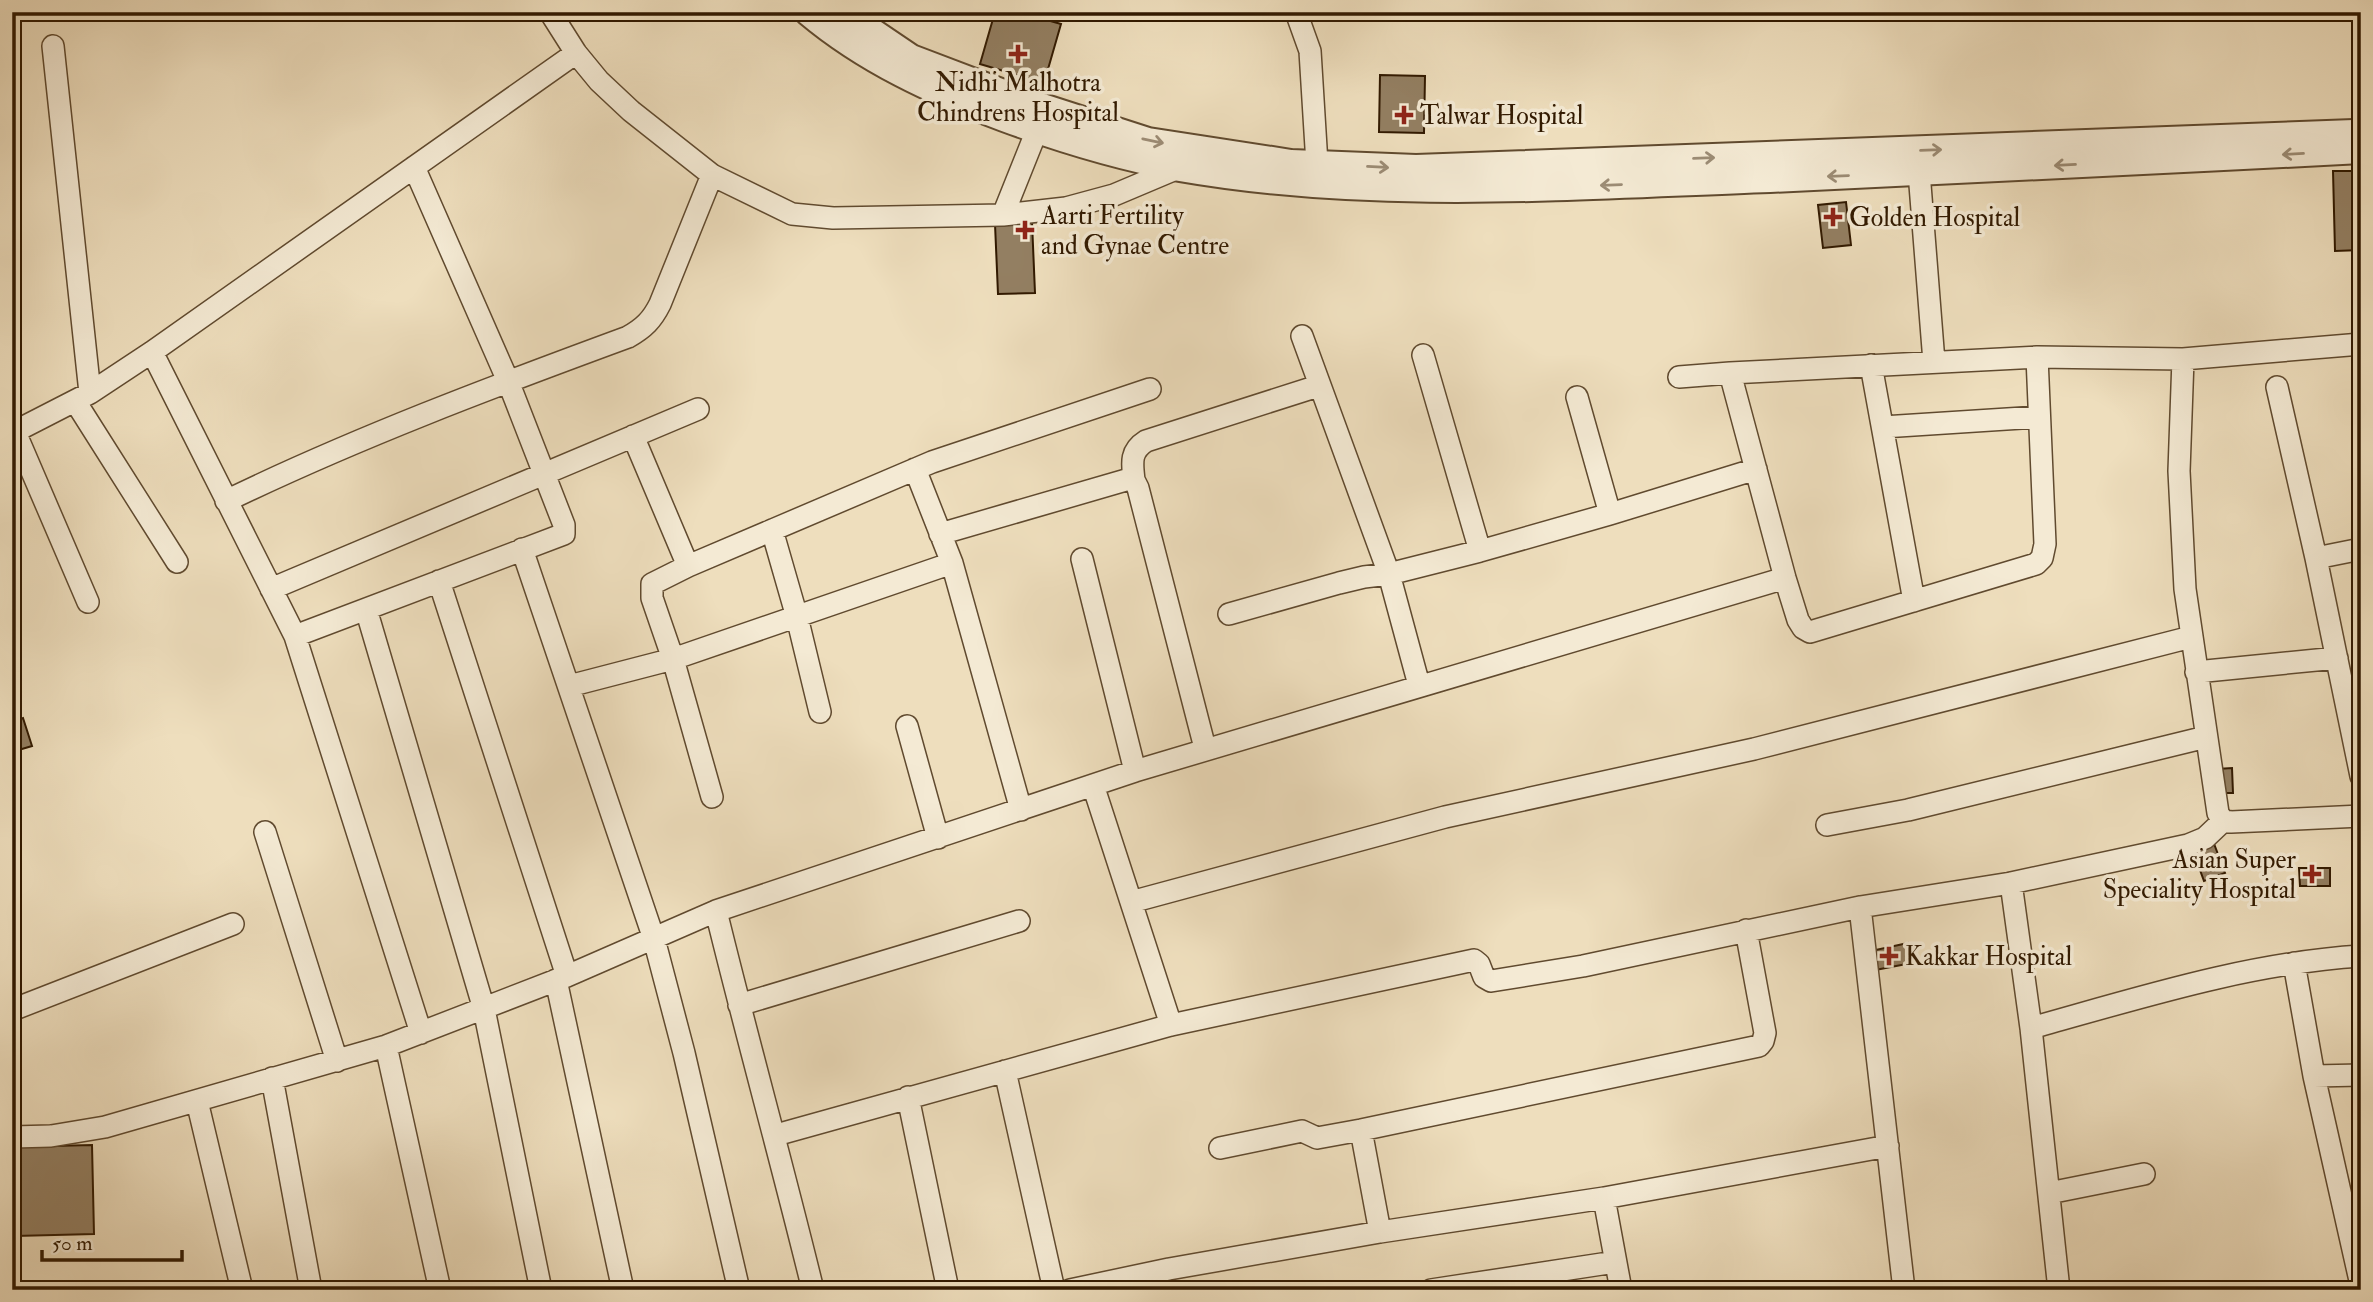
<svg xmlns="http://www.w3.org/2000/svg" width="2373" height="1302" font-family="'IM FELL Double Pica',serif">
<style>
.building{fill:#937f62;stroke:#311900;stroke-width:2}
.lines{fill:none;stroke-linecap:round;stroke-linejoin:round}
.minor-casing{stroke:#604a2f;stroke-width:24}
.tertiary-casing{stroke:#604a2f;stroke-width:30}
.minor{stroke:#f4ead4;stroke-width:21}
.tertiary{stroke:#f4ead4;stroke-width:26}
.oneway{stroke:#9c8c75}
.poi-dot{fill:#8f2418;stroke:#f4ead4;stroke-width:2.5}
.labels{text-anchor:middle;stroke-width:7;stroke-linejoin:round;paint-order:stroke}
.poi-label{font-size:26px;fill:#311900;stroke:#f4ead4;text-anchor:start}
</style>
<rect width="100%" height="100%" fill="#eedebd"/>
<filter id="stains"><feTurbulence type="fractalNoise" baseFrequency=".00286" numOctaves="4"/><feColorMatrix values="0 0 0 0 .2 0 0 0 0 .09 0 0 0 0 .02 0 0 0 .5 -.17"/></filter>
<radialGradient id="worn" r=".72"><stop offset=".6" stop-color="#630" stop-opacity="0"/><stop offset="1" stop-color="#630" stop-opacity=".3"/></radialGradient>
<path class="building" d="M995,12H1019L1061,24L1044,83L980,64Z
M1380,75L1425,76L1424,133L1379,132Z
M2333,171H2361V250L2335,251Z
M1846,202L1851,245L1823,248L1818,205Z
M1032,222L1035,293L998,294L995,224Z
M23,718L32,746L12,752V722Z
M2232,768L2233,793H2218L2217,769Z
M2213,841L2225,873L2204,881L2192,848Z
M2299,868H2330V886H2300Z
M1908,943L1912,963L1875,970L1871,951Z
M92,1145L94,1234L15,1236L13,1147Z"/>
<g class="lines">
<g class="minor-casing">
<path id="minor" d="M550,12L576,53L599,81L631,111L712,175L792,214L833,218L1003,215L1066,208L1114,195L1178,168
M1296,12L1310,51L1317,164
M53,46L90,393
M1919,172L1934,362
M1003,215L1037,130
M1302,336L1389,574L1419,685
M152,352L295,636L421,1033
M1423,355L1480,551
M2183,359L2179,471L2185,589L2218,813L2223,821L2231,822L2361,816
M1871,365L1914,601
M1730,373L1785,578L1798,620L1803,628L1810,632L2036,564L2042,558L2045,544L2037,357
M1679,377L1730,373L2037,357L2183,359L2361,344
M2277,387L2316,558L2361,776
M1577,397L1610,514
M75,401L177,562
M1883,427L2039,417
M15,432L88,602
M12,433L90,393L152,352L576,53
M633,436L688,566
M915,469L952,563L1021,810
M1134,480C1132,463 1130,451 1146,441L1318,386
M226,501C356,438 492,387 628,337C644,328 652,320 660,304L712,175
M772,530L797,617L820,712
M940,534L1126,480H1134L1138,488L1205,748
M522,549L654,939L684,1053L739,1290
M2316,558L2361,549
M1082,559L1135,771
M439,581L567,976
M271,589L698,409
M366,609L484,1009L541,1290
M1229,614L1339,583L1364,577L1389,574L1480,551L1610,514L1756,469
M295,636L564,534V525L508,381L414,167
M2196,672L2337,658
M569,686L673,659L952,563
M907,726L938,838
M1093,785L1171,1025
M712,797L673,659L652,598V584L688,566L932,462L1150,389
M1827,825L1908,810L2206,737
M265,832L337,1061
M2011,883L2031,1028L2059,1290
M1131,902L1445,817L1754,749L2191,637
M1860,907L1904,1290
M716,911C747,1038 782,1163 813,1290
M2294,963L2314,1076L2361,1285
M556,980L623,1290
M739,1005L1019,921
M12,1010L233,924
M2031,1028C2139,998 2248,963 2361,956
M386,1046L440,1290
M1005,1071L1054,1290
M2314,1076L2361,1075
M272,1078L311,1290
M908,1097L948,1290
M197,1101L242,1290
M1361,1130L1380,1232
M776,1135L1171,1025L1474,960L1479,964L1484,977L1491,981L1583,966L1860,907L2011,883L2188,845L2205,838L2223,821
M12,1137L51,1136L105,1127L386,1046L567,976L716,911L1135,771L1785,578
M1220,1148L1302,1131L1317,1138L1361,1130L1759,1046L1763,1041L1765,1033L1746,930
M2049,1193L2144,1174
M1604,1198L1621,1290
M1070,1290L1169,1269L1380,1232L1604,1198L1888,1146
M1431,1290L1615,1262"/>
</g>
<g class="tertiary-casing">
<path id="tertiary" d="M808,12C865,60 934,92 1004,118C1061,139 1120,157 1180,168C1375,202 1574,186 1770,179C1967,171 2164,160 2361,150
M843,12L911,58L1027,102L1148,141L1291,163L1416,168L2354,133"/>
</g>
<use href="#minor" class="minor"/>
<use href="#tertiary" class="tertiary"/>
</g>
<defs><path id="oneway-shaft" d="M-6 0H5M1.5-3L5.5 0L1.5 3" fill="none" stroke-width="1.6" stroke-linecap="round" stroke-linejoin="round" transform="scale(1.75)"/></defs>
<g class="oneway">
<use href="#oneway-shaft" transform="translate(1153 141) rotate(12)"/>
<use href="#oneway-shaft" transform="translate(1931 150) rotate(-2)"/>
<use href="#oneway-shaft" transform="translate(2293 154) rotate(177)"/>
<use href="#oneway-shaft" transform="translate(1704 158) rotate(-2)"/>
<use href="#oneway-shaft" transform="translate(2065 165) rotate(177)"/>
<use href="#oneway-shaft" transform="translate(1378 167) rotate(3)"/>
<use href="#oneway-shaft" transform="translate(1838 176) rotate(178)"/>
<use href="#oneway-shaft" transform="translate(1611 185) rotate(178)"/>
</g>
<g class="poi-dot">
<path d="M1014.5 43.5h7v7h7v7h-7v7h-7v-7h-7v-7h7z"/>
<path d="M1400.5 104.5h7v7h7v7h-7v7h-7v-7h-7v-7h7z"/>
<path d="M1829.5 206.5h7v7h7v7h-7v7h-7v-7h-7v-7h7z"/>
<path d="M1021.5 219.5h7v7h7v7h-7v7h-7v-7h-7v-7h7z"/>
<path d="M2308.5 863.5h7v7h7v7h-7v7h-7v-7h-7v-7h7z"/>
<path d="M1885.5 945.5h7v7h7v7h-7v7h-7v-7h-7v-7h7z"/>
</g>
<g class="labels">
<g class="poi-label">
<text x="1018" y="91" text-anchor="middle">Nidhi Malhotra<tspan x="1018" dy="30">Chindrens Hospital</tspan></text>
<text x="1420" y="124">Talwar Hospital</text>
<text x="1041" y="224">Aarti Fertility<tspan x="1041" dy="30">and Gynae Centre</tspan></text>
<text x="1849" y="226">Golden Hospital</text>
<text x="2296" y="868" text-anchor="end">Asian Super<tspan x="2296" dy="30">Speciality Hospital</tspan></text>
<text x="1905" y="965">Kakkar Hospital</text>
</g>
</g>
<rect width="2373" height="1302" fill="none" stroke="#eedebd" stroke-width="42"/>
<rect x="14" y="14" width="2345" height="1274" fill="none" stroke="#311900" stroke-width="3.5"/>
<rect x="21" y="21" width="2331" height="1260" fill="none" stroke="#311900" stroke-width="2"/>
<path d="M42 1250v10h140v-10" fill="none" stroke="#311900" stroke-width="3.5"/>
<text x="52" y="1250" font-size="21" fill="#311900" stroke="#f4ead4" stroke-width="5" paint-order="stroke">50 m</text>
<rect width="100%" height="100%" filter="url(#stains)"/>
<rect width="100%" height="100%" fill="url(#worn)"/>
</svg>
